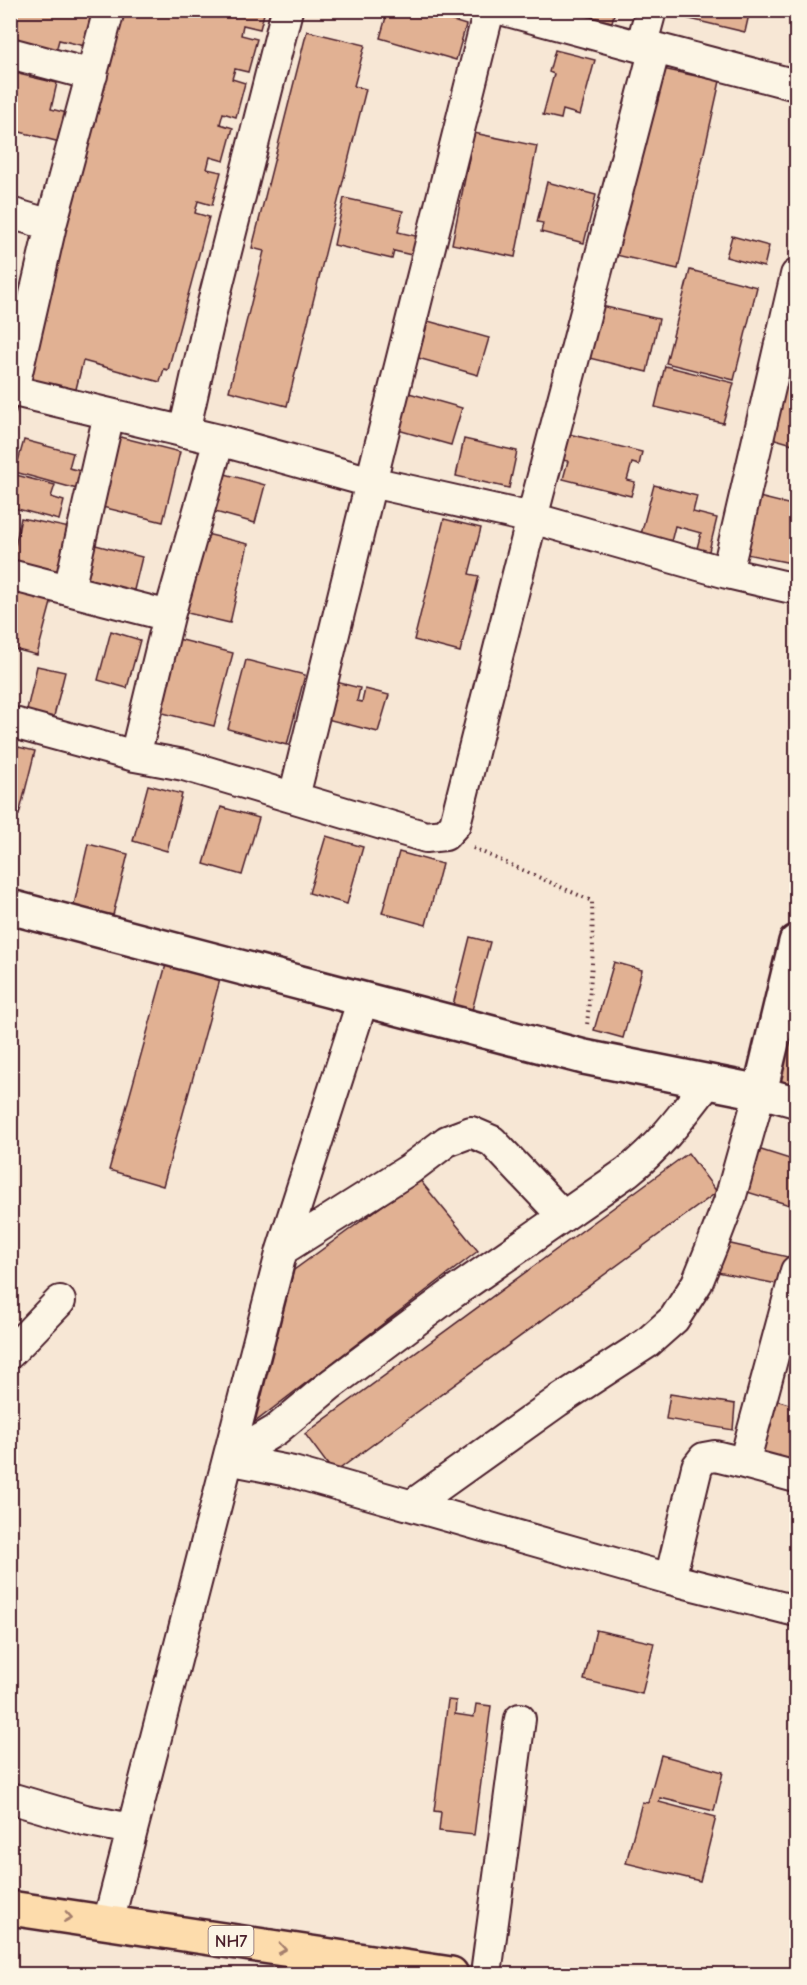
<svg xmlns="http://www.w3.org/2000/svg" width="807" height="1985" font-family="'Comic Neue',sans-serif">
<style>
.building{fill:#e1b193;stroke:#4a1f2b;stroke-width:1.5}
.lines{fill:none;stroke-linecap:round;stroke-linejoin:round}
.minor-casing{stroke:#4a1f2b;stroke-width:34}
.tertiary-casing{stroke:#4a1f2b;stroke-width:38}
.trunk-casing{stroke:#4a1f2b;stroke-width:38}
.path{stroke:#4a1f2b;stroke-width:4;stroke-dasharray:1.5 4.5;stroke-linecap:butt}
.minor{stroke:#fcf5e5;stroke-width:30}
.tertiary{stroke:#fcf5e5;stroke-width:33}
.trunk{stroke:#fddcac;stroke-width:33}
.oneway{stroke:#a47e6c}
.labels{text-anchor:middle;stroke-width:4.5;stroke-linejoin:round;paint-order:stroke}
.shield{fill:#fcf5e5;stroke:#7f5f63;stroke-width:1.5}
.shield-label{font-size:18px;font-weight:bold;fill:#4a1f2b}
</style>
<rect width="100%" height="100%" fill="#f7e7d5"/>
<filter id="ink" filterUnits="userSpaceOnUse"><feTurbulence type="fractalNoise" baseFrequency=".0167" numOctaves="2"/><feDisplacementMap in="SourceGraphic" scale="12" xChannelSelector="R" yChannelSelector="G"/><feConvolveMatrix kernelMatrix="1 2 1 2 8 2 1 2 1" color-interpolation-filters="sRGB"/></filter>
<g filter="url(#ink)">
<path class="building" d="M10,10H94L85,46L59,40L56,51L10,40Z
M122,10H265L260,29L243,25L241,35L257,39L248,72L235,69L232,79L245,83L236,117L223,113L220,124L233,128L224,161L210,157L207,169L221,172L212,205L198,201L195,213L209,217L168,370L164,369L160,382L83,361L75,393L23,379Z
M388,10H417L466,25L456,60L380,38Z
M588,10H615L612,22L586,16Z
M678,10H750L745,32L677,16Z
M307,31L365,45L354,86L366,89L287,406L229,391L264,251L252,248Z
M555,50L595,60L580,115L563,110L561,119L543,115L554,74L549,72Z
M658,68L720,81L678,269L616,255Z
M10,72L57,83L51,109L67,113L60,142L16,131L10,155Z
M474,133L537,146L515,257L452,244Z
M547,182L596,195L584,243L541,232L543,223L537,222Z
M344,198L403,211L398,232L420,237L416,256L394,251L392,259L334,245Z
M732,236L769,246L764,267L726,257Z
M690,270L757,287L734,380L666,363Z
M597,305L659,319L647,372L585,357Z
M428,321L489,338L478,375L418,358Z
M794,341L796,342V445L768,437Z
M665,366L734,383L723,423L655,407Z
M409,393L462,408L451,445L398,430Z
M10,405L17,407L10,432Z
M569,434L642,452L639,465L632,463L627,480L635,482L631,496L563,479L568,461L562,460Z
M116,436L180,452L163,522L98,506Z
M464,439L517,451L509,488L456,476Z
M24,440L73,453L69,468L81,471L77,489L15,472Z
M218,472L265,485L255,523L208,510Z
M12,474L55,485L51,497L64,501L59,520L10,507V481Z
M654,485L697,496L693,512L717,518L708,555L696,552L701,533L675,526L670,546L640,538Z
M759,497L796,506V564L746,554Z
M21,518L70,528L59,577L11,566Z
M444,519L481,528L469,574L479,576L460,652L414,640Z
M198,532L248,544L230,623L179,611Z
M88,543L142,557L133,594L84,582Z
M19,592L52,599L37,655L10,648V596L17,598Z
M111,631L140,640L127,688L98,680Z
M178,639L233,653L214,726L159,712Z
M246,660L305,675L287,745L228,729Z
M37,666L65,672L53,720L26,714Z
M332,681L360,688L357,701L362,702L365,689L389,695L378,732L323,718Z
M10,745L35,751L19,815L10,812Z
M148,785L182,794L167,851L133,841Z
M221,807L259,818L242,875L204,864Z
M326,836L363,847L347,904L309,893Z
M88,844L128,854L112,919L73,909Z
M399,852L442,864L426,925L382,913Z
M470,937L490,942L471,1014L452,1009Z
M167,961L221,976L163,1186L109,1170Z
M614,962L642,970L623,1038L594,1030Z
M789,1012L796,1014V1084L777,1080Z
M758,1149L796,1161V1207L744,1191Z
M688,1153L717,1192L334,1473L305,1434Z
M419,1179L478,1251L255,1422L294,1270Z
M722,1242L788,1257L782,1285L717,1272Z
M670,1394L735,1404L733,1430L666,1419Z
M772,1399L796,1406V1462L756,1456Z
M596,1630L654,1643L642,1694L584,1680Z
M448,1700L456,1701L455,1714L474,1717L476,1704L491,1706L474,1835L439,1831L441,1812L434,1811Z
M661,1755L723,1772L714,1811L660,1798L659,1802L716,1817L700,1881L626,1863L642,1802L648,1803Z"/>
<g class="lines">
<g class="minor-casing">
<path id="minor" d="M504,10L641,47L655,48L796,85
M641,47L651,10
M10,53L92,75
M10,213L51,225
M10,390L219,440L371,482L532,518L727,573L796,589
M13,390L51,225L109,10
M184,432L213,303L287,10
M727,573L796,275
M10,575L169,616
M69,590L109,414
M10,722L135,756L184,765L426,837L445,835L455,824L532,518L655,48
M135,756L169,616L219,440
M294,797L371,482L489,10
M282,1250L410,1169L447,1141L471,1132L492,1141L563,1216
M10,1353L60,1301
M228,1459L276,1430L330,1385L453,1293L627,1172C662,1144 681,1117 708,1082
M228,1459L293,1472L670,1579L796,1611
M744,1463L796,1477
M412,1505L558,1401L647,1343L674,1319L697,1283L712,1246L730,1199L760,1092L796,1102
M670,1579L697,1467L704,1458L715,1456L744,1463L796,1271
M10,1798L85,1820L131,1829
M108,1923L282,1250L363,999
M486,1974L520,1719"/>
</g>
<g class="tertiary-casing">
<path id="tertiary" d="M10,907L584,1057L760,1092L796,942"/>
</g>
<g class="trunk-casing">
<path id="trunk" d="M10,1908L451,1974"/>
</g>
<path class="path" d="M473,848L592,901L593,951L587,1026"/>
<use href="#minor" class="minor"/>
<use href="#tertiary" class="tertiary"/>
<use href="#trunk" class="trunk"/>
</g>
<defs><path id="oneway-chevron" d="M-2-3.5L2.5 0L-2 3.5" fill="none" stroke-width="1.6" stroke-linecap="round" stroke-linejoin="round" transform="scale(1.5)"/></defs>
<g class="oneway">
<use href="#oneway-chevron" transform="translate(68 1917) rotate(9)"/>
<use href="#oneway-chevron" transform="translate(282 1949) rotate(9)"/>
</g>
</g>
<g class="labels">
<rect class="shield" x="208.5" y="1926" width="45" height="30" rx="4.5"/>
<g class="shield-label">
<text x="231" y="1947">NH7</text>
</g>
</g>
<rect width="807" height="1985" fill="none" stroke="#fcf5e5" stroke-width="36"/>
<rect x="18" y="18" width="771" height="1949" fill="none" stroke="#4a1f2b" stroke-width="2" filter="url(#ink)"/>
</svg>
